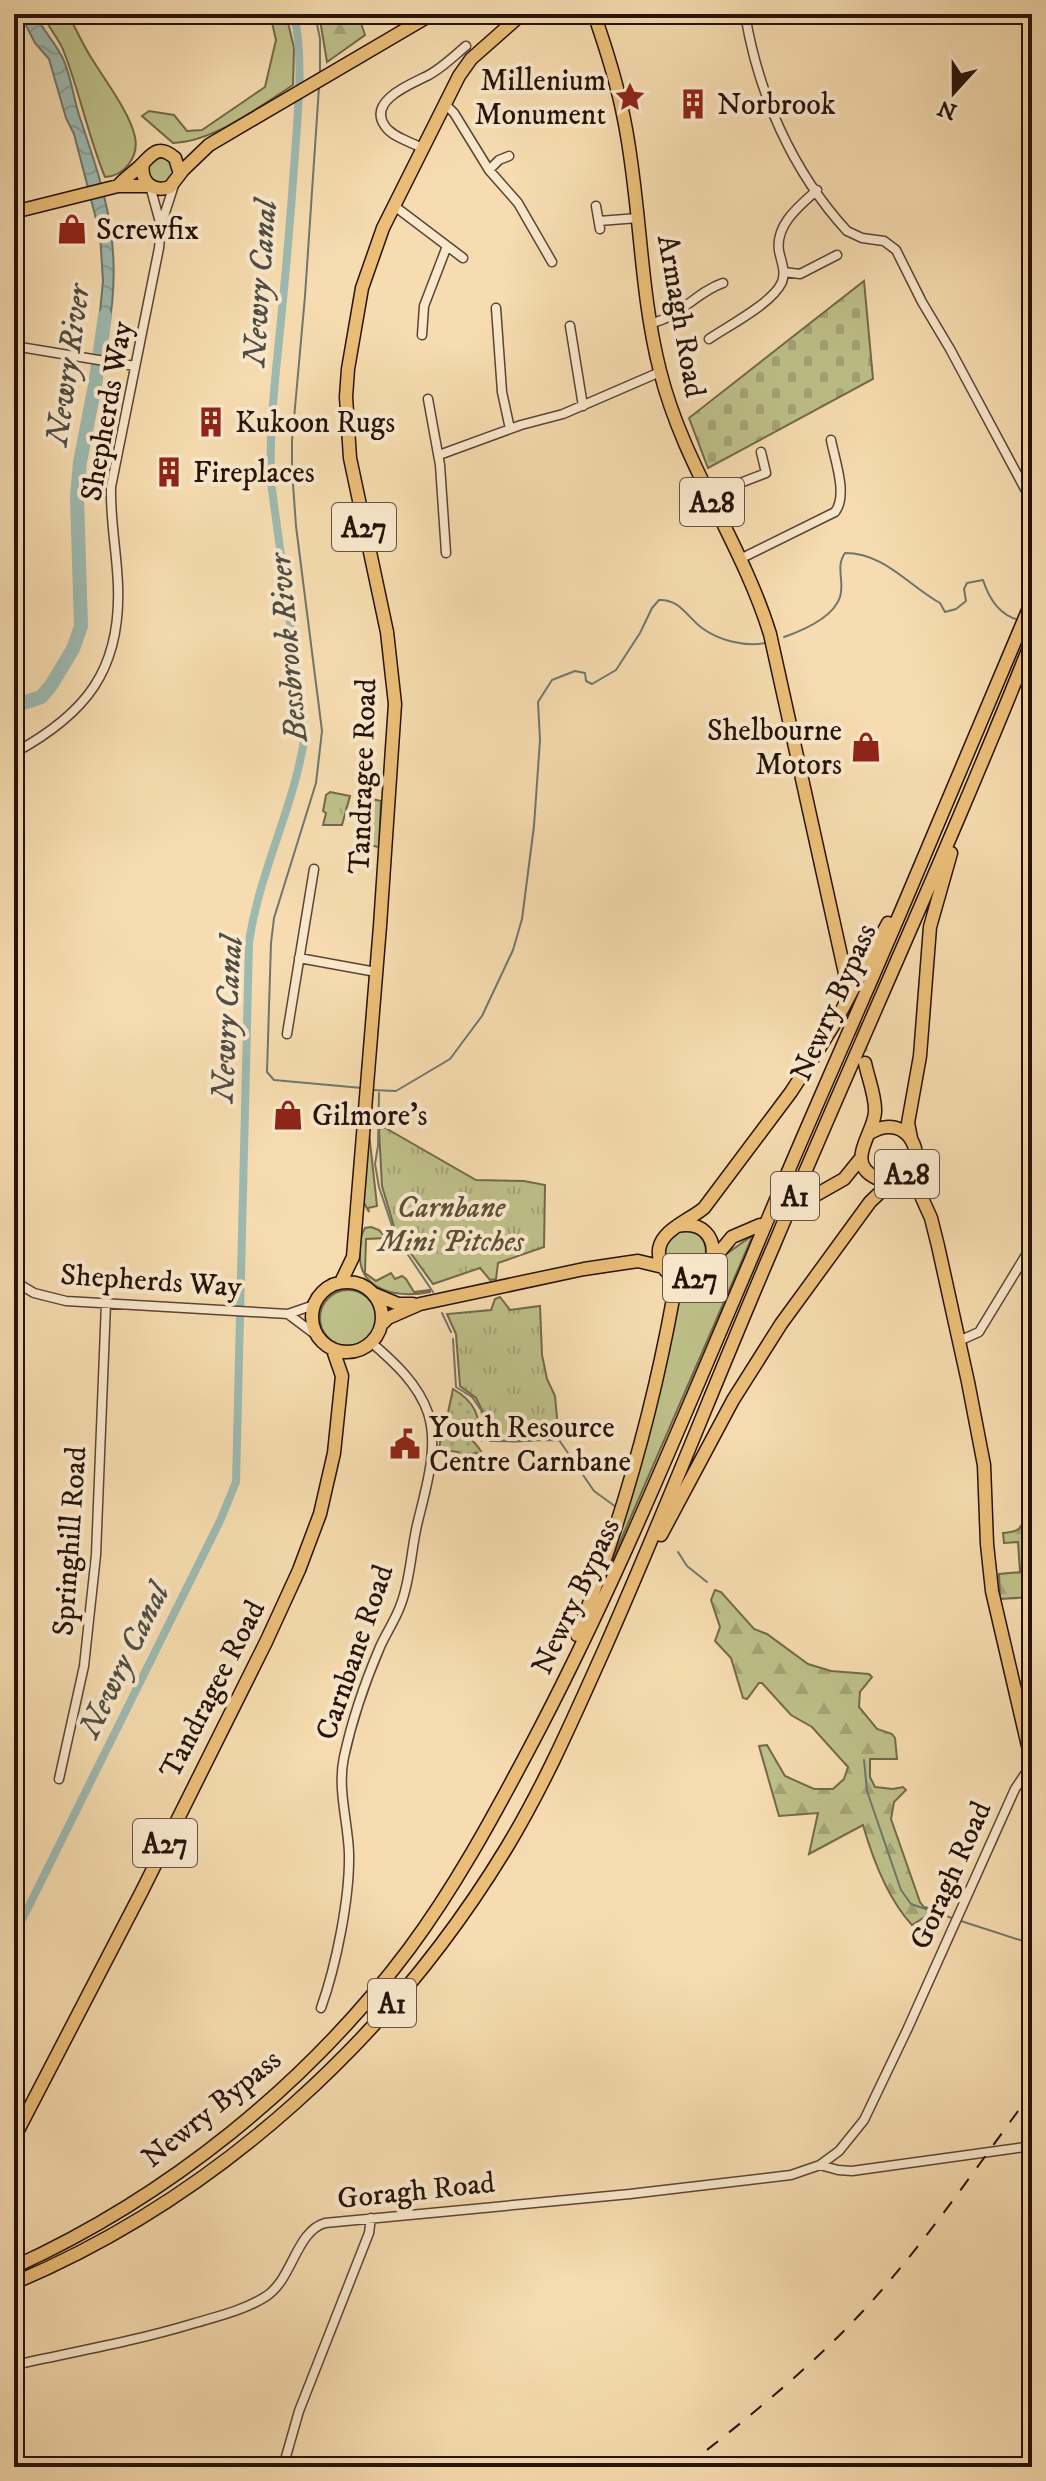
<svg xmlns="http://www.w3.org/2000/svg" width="1046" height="2481" font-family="'IM FELL DW Pica',serif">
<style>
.grass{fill:#bec08a;stroke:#72694a;stroke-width:2}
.forest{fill:url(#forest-firs);stroke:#72694a;stroke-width:2}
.cemetery{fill:url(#cemetery-stones);stroke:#72694a;stroke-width:2}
.park{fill:url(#park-tufts);stroke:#72694a;stroke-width:2}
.garden{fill:url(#garden-dots);stroke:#72694a;stroke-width:2}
.water{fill:url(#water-waves);stroke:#6e776e;stroke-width:2}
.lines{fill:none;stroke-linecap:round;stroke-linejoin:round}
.stream{stroke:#6e776e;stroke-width:2}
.canal{stroke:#9dbab1;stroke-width:8}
.river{stroke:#9dbab1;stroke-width:14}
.highway-tunnel{stroke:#cdb48f;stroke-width:12;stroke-dasharray:12 6;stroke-linecap:butt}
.minor-casing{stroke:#5b4434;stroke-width:11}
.highway-casing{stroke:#27120a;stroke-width:15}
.minor{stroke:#f9e8cc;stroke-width:8}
.highway{stroke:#ebbe78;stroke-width:12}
.rail{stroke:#27120a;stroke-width:2;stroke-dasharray:14 14;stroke-linecap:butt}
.labels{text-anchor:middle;stroke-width:8;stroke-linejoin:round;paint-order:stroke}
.shield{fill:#f9e8cc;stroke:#665244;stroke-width:2}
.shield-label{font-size:28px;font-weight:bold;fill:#27120a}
.poi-label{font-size:30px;fill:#27120a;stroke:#f9e8cc;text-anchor:start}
.street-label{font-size:30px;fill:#27120a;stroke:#f9e8cc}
.park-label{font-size:30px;font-style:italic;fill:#5c4f37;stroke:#f9e8cc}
.water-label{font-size:32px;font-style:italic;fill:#504d44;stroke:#f9e8cc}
</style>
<defs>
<pattern id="forest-firs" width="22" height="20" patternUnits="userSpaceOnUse" patternTransform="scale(2)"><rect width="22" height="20" fill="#bec08a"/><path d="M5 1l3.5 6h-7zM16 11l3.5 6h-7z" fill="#a3a476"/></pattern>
<pattern id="cemetery-stones" width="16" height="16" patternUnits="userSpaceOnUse" patternTransform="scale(2)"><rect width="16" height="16" fill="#bec08a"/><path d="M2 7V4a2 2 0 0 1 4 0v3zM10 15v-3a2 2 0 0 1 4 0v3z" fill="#a3a476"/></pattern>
<pattern id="park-tufts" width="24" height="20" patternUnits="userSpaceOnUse" patternTransform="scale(2)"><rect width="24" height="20" fill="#bec08a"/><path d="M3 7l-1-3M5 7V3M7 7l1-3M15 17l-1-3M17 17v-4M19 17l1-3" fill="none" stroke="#a3a476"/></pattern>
<pattern id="garden-dots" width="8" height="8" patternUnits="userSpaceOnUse" patternTransform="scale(2)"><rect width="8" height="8" fill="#bec08a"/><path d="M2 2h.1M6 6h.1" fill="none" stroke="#a3a476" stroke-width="1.8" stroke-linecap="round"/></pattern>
<pattern id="water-waves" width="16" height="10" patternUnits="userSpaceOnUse" patternTransform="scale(2)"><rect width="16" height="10" fill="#9dbab1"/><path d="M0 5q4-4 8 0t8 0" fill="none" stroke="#879f97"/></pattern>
</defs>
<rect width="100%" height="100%" fill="#f6dcb0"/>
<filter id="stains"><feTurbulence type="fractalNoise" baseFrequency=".0025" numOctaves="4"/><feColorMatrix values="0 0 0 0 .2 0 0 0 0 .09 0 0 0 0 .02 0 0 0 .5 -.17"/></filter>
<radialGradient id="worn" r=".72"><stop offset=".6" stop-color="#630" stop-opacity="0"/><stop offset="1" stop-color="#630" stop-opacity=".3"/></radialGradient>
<path class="grass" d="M43,14H68C76,29 83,45 92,59C105,80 130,113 135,137C139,156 125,176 105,177C88,136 80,93 64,52C59,38 48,28 43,14Z
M270,14H286L294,48L293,85C259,107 213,142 173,143L142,116L149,111L174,115L187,131L202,130L265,87L276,40Z
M148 171a13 13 0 1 1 26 0a13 13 0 1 1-26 0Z
M372,799L381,801L379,847L363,844L364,836H370Z
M368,1124L377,1206L368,1208L369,1212L363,1201Z
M371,1227L379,1230L386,1238L366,1239L365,1273L376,1281L391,1273L395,1279L402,1276L406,1279L414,1292L430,1290V1292C399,1298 358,1292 360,1253C360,1243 360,1236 365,1228Z
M681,1230C685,1231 690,1230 694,1232C718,1243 704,1292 665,1265L663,1243Z
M753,1235L604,1579L618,1534L678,1292H681V1288L702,1284L713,1276L725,1255Z
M320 1318a28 28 0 1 1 56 0a28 28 0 1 1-56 0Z"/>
<path class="forest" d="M319,14H358L365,35L327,62Z
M1032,1511V1597L1000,1599L999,1574L1020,1572L1018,1542L1004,1543L1003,1533C1030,1531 1016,1521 1032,1511Z
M715,1590L721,1592L754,1629L767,1634L808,1664L831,1671L869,1674L872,1677L860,1692L859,1707L877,1729L892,1734L895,1738L897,1759H870V1777L875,1787L893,1789L903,1787L906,1790L894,1802L891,1819L920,1902L924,1907L936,1910L912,1925C887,1898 873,1860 863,1825L809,1854L818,1813L779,1816L759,1746L767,1745L785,1776L814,1789H833L844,1779L848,1767L812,1727L791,1715L762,1683H759L747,1699L743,1698L731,1658L715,1641L720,1627L711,1600Z"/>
<path class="cemetery" d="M864,281L873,379L708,468L689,418Z"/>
<path class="park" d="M330,792L350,796L342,825H323L326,813L323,811L326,795Z
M382,1126L476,1180L524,1181L545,1185L544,1247L498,1263L496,1279L490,1280L480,1268L433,1284L399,1237H394L393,1235L395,1230L382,1186L379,1130Z
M500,1297L510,1310L540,1306L542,1355L547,1379L555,1396L558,1429C544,1445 513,1441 494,1441L486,1418L476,1398L460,1386L456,1334L447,1314L491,1310L495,1299Z"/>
<path class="garden" d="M453,1389C476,1402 479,1416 481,1440L471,1432L446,1422Z
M445,1427C461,1433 473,1437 482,1453L466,1454V1459L459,1460L458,1452L439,1449L442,1430Z"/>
<path class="water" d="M20,14H35C43,31 57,44 64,61C72,80 74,102 81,121C107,198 123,249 108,333H98L103,281L100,234L74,134L66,118L49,59L35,43Z"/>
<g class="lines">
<path class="stream" d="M315,14L320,39V72
M319,87L305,296L292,441V470L296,526L322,731L316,783L274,918L271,943L267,1072L274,1080L362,1088
M784,637C804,630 833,618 840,597C845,582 835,567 845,553C884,553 908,585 940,603L945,612L956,609L966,601L964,589L967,583L983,580C989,599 999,615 1019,620
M372,1090L396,1091L450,1059L482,1016L513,950L522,919L534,826L540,740L538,702L552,680L575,671L585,673L586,681L592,684L616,670L640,633L652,608L659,600C680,599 687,617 702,628C718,640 744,647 765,643
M379,1093L378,1146L375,1164L379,1187L394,1232
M396,1237L433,1292
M442,1313L451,1332
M453,1339L456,1387L472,1397L481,1410L490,1441L559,1440L594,1491L616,1507
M678,1552L687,1566L707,1582
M864,1760L867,1791L901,1890L911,1904L955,1919
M961,1921L1032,1944"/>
<path class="canal" d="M14,1936L220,1521L236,1482L249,943C259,871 295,806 305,734L271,482C269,430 275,381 280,330C286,271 291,212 295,154C298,107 304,60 294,14"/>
<path class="river" d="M14,706L41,697L50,687L73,649L81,626L77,497L80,462L95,385L105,316"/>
<path class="highway-tunnel" d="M848,988L865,1063"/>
<g class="minor-casing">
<path id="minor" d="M745,14C758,93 792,171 847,231L862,238L884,241L896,250L922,302L950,349L1032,502
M445,104L454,113L489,170L518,203L552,262
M422,148C411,142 392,137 385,126C367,101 411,84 427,76C441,69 454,56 466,46
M489,170L499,160L509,156
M393,205L463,258
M596,206L600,229
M599,221L638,218
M161,225L174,185
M784,272L800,274L837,255
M496,308L502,392L510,429
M651,323C679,318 696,292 723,283
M570,326L583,406
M422,335L424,306L447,246
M709,339C728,326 773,303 782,282C786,271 781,261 779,251C775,225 799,206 817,190
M14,346L135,366
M428,399L440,465L446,553
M439,455L521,425L563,414L660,372
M709,495L766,473L761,452
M740,559L835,512C848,495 835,461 831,440
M14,753C86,714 121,670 118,586C117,553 110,520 111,487L159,248L161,226L150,186
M299,958L376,972
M287,1034L314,869
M14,1281L34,1293L66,1301L288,1314L314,1305
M288,1314L316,1335
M959,1341L979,1332L1032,1245
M59,1779L84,1666L96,1555L106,1303
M321,2008C336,1966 350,1898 349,1853C348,1822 337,1788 344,1757C352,1720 365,1682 380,1647C386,1633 396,1619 401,1604C411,1578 411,1548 418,1521C426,1488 439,1447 428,1413C418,1384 395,1363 372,1343
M820,2165L838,2170L852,2171L1032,2146
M14,2365C74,2352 136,2341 195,2323C219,2316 244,2310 265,2297C293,2280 295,2232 325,2223L630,2194L791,2175L820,2165L839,2151L864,2120L907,2030L1015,1789L1025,1774L1032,1770
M283,2467L299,2411L369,2233L371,2218"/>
</g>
<g class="highway-casing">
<path id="highway" d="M594,14C606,48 617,83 624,119C641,202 639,289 660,371C683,464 742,543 770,634L848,987
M143,164C140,182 153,193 170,187L183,170L209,145L432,14
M118,186C124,179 131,174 138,168C151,157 156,142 175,158L180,174
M14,212L118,186H150
M865,1063C868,1078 876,1097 875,1112C874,1134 844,1162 876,1178C884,1182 893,1182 900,1179C934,1163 908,1109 870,1133
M911,1138L908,1123L920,1056L930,927L951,853
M915,1162L922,1198L931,1218L938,1246L968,1382L984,1465L987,1544L992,1591L1032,1763
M807,1200L844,1179L861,1158
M677,1226C731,1216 718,1295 676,1278C669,1275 662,1268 660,1260C652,1233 686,1223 704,1208L791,1092L815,1055L836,1021L888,923
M712,1261L732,1237L760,1225
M312 1317a35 35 0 1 1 70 0a35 35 0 1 1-70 0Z
M341,1282L353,1257L380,926L395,704L387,632L350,458L346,397L348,369L362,288L383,228L459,76L471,59L522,14
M374,1294L398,1304H413
M383,1323L388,1318L420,1304L584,1269L638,1261L663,1267
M661,1535L733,1400L781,1324L870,1202L892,1181
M577,1635C620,1526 652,1414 673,1299V1284L668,1273
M14,2138L142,1891L266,1642L299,1570L320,1514L334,1453L342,1376L333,1350
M14,2267C168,2197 308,2084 409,1949C455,1887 492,1819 528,1751C613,1591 681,1423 752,1257C802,1136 856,1017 907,897C949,798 990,699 1032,601
M14,2283C218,2197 392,2037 507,1847C545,1784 574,1717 604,1650C663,1517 716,1380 774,1245C859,1043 951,844 1032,640"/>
</g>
<use href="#minor" class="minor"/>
<use href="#highway" class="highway"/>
<path class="rail" d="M685,2467C747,2419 810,2368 864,2310C926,2242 978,2165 1032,2092"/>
</g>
<defs>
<g id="sight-bare" transform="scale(2.4)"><path d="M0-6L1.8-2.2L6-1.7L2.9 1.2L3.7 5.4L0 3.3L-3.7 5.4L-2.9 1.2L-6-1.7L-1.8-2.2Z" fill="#8f2418" stroke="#f9e8cc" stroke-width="2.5" paint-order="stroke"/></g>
<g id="building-bare" transform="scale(2.4)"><path d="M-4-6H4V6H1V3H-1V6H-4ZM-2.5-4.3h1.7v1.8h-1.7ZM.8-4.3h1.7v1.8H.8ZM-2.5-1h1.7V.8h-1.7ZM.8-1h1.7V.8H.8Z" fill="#8f2418" stroke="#f9e8cc" stroke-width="2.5" paint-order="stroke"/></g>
<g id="shop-bare" transform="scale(2.4)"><path d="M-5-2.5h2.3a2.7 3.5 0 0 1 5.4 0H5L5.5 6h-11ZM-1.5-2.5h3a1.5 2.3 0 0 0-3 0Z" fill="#8f2418" stroke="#f9e8cc" stroke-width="2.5" paint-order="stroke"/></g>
<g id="civic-bare" transform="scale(2.4)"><path d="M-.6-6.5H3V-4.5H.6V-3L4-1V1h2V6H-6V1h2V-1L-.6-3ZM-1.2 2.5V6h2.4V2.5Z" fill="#8f2418" stroke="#f9e8cc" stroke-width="2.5" paint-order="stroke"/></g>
</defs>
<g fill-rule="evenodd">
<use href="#sight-bare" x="630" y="97"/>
<use href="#building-bare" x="693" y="104"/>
<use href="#shop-bare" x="72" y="229"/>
<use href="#building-bare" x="211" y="422"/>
<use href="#building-bare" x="169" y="472"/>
<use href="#shop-bare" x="866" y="747"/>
<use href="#shop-bare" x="288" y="1115"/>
<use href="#civic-bare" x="405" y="1444"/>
</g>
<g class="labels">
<g class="shield">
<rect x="680" y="478" width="64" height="48" rx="6"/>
<rect x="332" y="503" width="64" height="48" rx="6"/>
<rect x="875" y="1150" width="64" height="48" rx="6"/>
<rect x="771" y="1172" width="48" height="48" rx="6"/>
<rect x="663" y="1254" width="64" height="48" rx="6"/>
<rect x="133" y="1819" width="64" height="48" rx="6"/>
<rect x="368" y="1979" width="48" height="48" rx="6"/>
</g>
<g class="shield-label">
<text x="712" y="512">A28</text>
<text x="364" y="537">A27</text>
<text x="907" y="1184">A28</text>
<text x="795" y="1206">A1</text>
<text x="695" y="1288">A27</text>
<text x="165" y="1853">A27</text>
<text x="392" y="2013">A1</text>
</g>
<g class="poi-label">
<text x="606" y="90" text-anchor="end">Millenium<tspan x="606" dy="34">Monument</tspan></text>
<text x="717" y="114">Norbrook</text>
<text x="96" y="239">Screwfix</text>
<text x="235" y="432">Kukoon Rugs</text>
<text x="193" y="482">Fireplaces</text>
<text x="842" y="740" text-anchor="end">Shelbourne<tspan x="842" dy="34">Motors</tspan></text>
<text x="312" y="1125">Gilmore's</text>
<text x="429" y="1437">Youth Resource<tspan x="429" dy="34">Centre Carnbane</tspan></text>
</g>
<g class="street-label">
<text transform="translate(682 316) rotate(80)" y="10">Armagh Road</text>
<text transform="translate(106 411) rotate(-80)" y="10">Shepherds Way</text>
<text transform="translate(362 776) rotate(-88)" y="10">Tandragee Road</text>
<text transform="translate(833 1002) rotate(-66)" y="10">Newry Bypass</text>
<text transform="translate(151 1280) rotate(4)" y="10">Shepherds Way</text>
<text transform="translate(69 1541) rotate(-86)" y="10">Springhill Road</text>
<text transform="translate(575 1596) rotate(-65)" y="10">Newry Bypass</text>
<text transform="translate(354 1652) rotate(-71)" y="10">Carnbane Road</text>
<text transform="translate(212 1689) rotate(-63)" y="10">Tandragee Road</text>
<text transform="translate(950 1875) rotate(-66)" y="10">Goragh Road</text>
<text transform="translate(211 2108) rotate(-39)" y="10">Newry Bypass</text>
<text transform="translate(416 2190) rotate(-6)" y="10">Goragh Road</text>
</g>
<g class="park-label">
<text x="451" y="1217">Carnbane<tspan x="451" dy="34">Mini Pitches</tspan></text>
</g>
<g class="water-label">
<text transform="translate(259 283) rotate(-86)" y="11">Newry Canal</text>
<text transform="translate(67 365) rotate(-82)" y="11">Newry River</text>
<text transform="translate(287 648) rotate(-95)" y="11">Bessbrook River</text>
<text transform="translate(226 1019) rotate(-87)" y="11">Newry Canal</text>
<text transform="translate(123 1660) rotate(-64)" y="11">Newry Canal</text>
</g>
</g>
<rect width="1046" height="2481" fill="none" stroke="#f6dcb0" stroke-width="48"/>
<rect x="16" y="16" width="1014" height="2449" fill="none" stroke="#27120a" stroke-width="4"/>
<rect x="24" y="24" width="998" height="2433" fill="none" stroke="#27120a" stroke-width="2"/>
<g transform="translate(954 92) rotate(201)" stroke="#f9e8cc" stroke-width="6" paint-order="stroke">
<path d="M0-6L14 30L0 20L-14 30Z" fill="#27120a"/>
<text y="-12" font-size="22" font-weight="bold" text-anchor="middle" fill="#27120a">N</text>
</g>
<rect width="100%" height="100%" filter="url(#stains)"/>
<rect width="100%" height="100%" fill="url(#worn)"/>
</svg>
